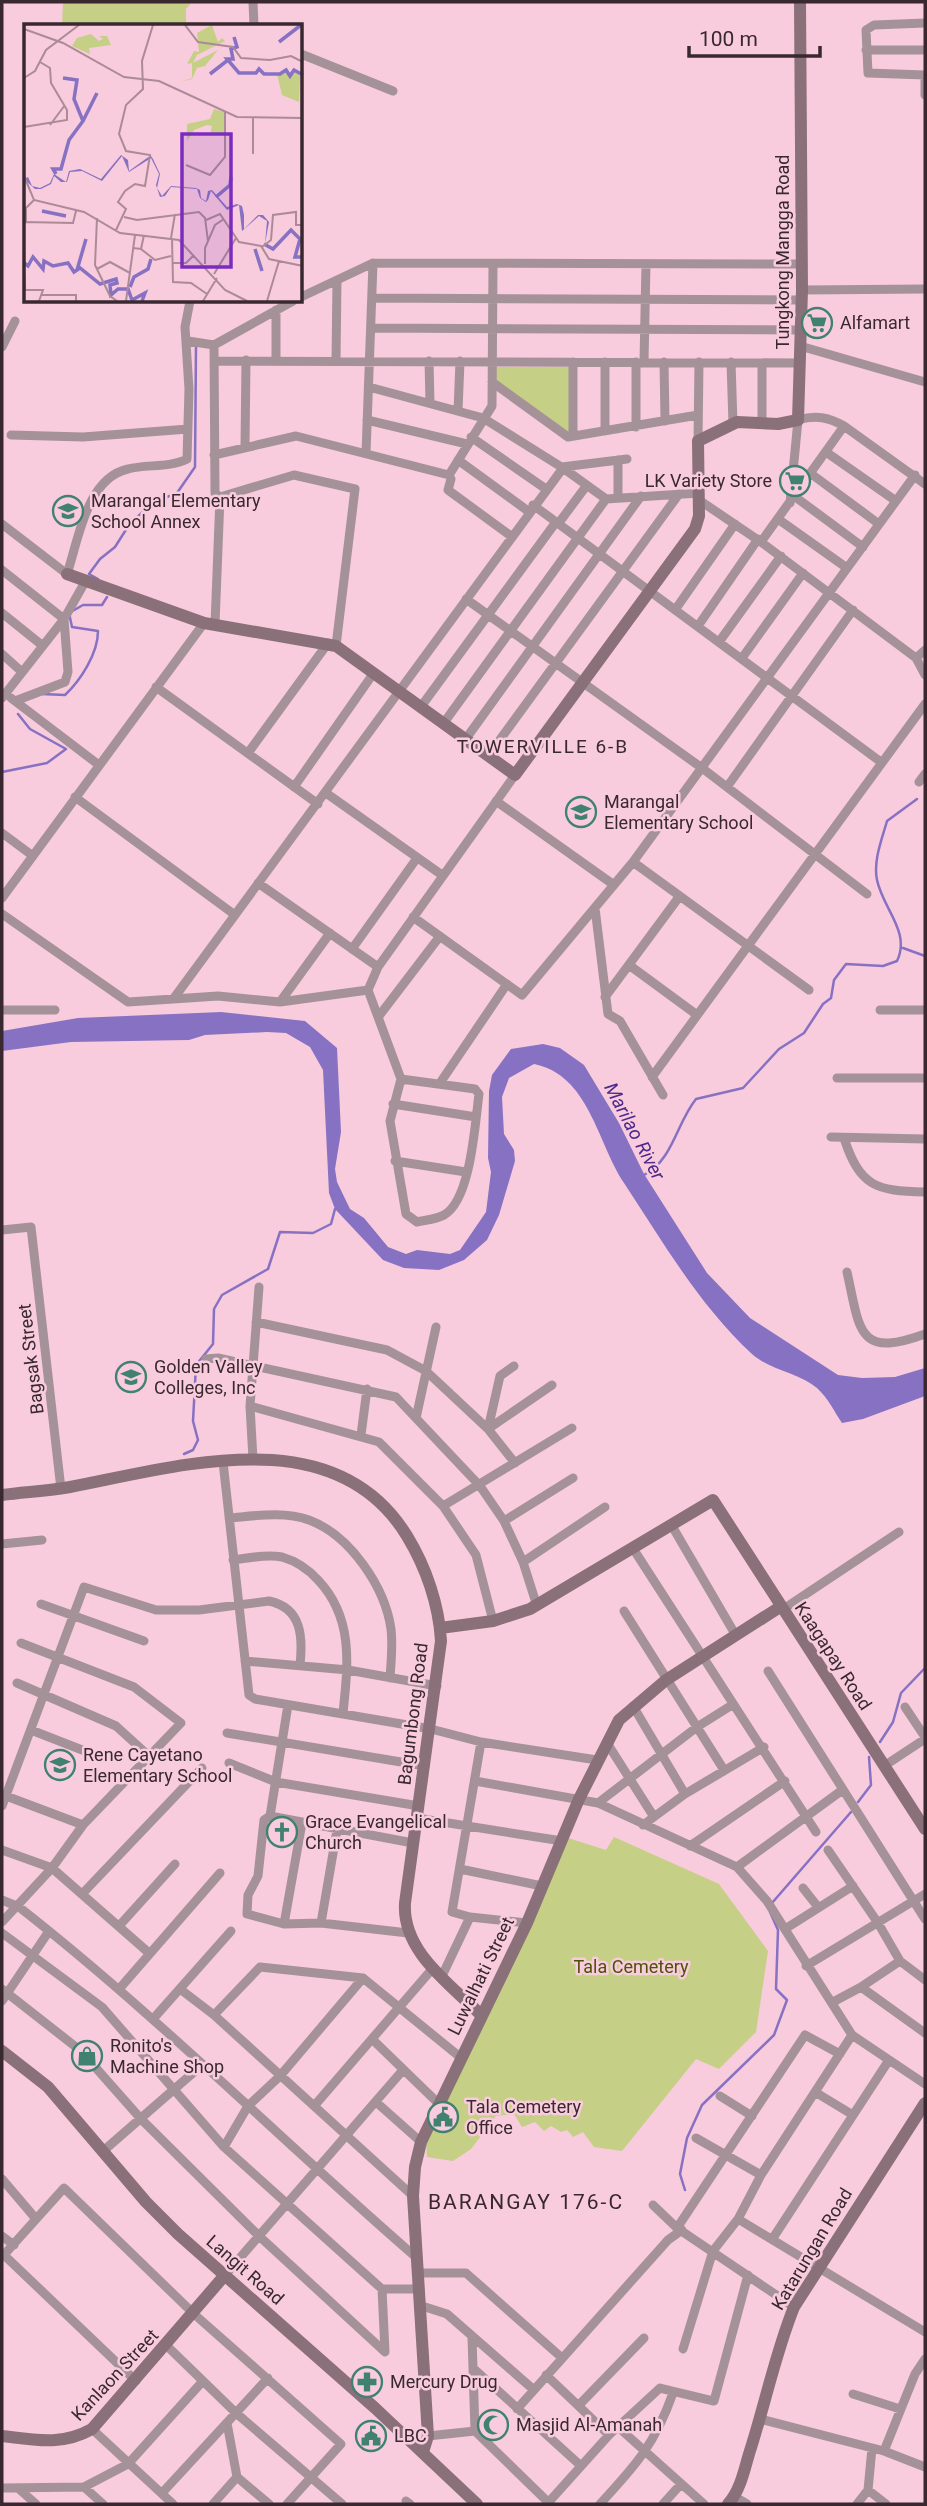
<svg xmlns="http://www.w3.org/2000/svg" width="927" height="2506" font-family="Roboto,sans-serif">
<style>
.green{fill:#c5cf85}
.water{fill:#8771c3}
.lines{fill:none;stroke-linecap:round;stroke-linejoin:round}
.stream{stroke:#8771c3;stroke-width:2.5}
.street{stroke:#a59299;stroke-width:9}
.secondary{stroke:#8a7079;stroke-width:12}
.labels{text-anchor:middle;stroke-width:5;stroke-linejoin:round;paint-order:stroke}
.street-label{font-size:18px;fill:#39282f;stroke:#f8ccdc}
.poi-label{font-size:18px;fill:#39282f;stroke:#f8ccdc;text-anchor:start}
.park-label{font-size:18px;fill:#4d5308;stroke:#f8ccdc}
.neighbourhood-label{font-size:19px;letter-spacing:2px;fill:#39282f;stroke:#f8ccdc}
.water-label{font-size:19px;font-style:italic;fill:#4c298a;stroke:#f8ccdc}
.quarter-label{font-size:21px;letter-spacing:2px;fill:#39282f;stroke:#f8ccdc}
.inset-river{fill:none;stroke:#8771c3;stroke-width:3.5}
.inset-road{fill:none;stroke:#ac8a97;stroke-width:2}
.view{fill:#7b2cbf;fill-opacity:0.15;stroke:#7b2cbf;stroke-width:3.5}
.inset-edge{fill:none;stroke:#39282f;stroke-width:3.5}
</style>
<rect width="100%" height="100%" fill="#f8ccdc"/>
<path class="green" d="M63,2H192L186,9V26H62Z
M496,367H571L572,434H567L495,380Z
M614,1837L719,1884L768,1951L756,2032L719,2069L696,2059L622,2151L594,2147L583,2132L573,2137L567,2130L561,2132L551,2126L544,2131L535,2122L522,2127L514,2114L496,2116L471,2149L453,2161L427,2157L426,2142L568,1838L606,1850Z"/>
<path class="water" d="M221,1012L305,1021L337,1048L341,1132L335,1169L337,1182L350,1209L364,1218L388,1247L406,1254L417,1250L450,1254L460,1250L486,1212L491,1172L488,1158L489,1091L492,1075L511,1049L543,1044L560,1048L584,1065L619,1123L644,1174L707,1273L750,1318L838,1375L862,1378L895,1377L925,1368V1396L863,1419L842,1423C834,1411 828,1398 817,1388C798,1372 771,1371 752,1354C699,1305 663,1242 624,1183C597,1142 589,1075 534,1064L509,1078L502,1097L504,1134L514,1150L515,1161L499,1215L487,1240L464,1260L439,1270L404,1268L383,1260L335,1209L329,1193L323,1070L310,1047L286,1033L267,1032L205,1035L189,1040L71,1042L2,1051V1031L78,1018Z"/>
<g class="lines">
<path class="stream" d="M98,579L89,574L100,559L115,547L129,525L152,503L177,493L195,467L196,345
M42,694L65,695C81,680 98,653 98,631L72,627L69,613L83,605H102L107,597
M2,772L47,763L66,749L30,729L18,714
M903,948L925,956
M644,1175C673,1160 676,1124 696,1099L743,1088L779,1049L804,1033L823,1004L831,998L834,980L846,964L883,966L897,961C911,932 883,909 877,880C873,861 882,839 887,821L917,799
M184,1454L193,1450L198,1440L193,1421L196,1365L213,1344L214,1309L222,1295L268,1269L280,1232L313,1233L331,1224L335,1209
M880,1742L893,1722L901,1693L925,1668
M858,1802L871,1785L869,1757
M772,1903L851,1812
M685,2190L680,2174L687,2138L702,2105L774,2035L787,2000L776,1989L778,1930L770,1912"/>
<path class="street" d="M253,2L254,26
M925,23L874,25L866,30L868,73L925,75
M866,50H925
M301,54L393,91
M925,95V81
M802,290L925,289
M301,297L373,263L802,264
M372,298L801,300
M371,328L801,330
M188,341L214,345
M800,346L925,382
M2,347L15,321
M276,360V310
M214,361L800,363
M336,361L337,280
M429,361L430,403
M573,362V436
M636,362V427
M644,362L646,264
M664,362L665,421
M731,362L733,424
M762,363V423
M492,382L568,437L698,415
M369,387L483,418L563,468
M458,411L460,361
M367,420L467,444
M605,431V362
M11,435L83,437L188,429
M471,437L546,489
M698,441L699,362
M245,446L246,360
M826,452L896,501
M366,453L373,263
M214,455L296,436L449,475L492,406L493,264
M458,460L528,511
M618,460V498
M562,467L627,459
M810,473L879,524
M449,475L451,479L448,490L511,536
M794,496L863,547
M220,497L294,475L355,489L336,646
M699,500L761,542L916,658L925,650
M790,503L798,420C816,415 828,417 844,426L925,484
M533,505L881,762
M778,519L847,568
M2,524L67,574C78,542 86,478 128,469C146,464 170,468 187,459L189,389L185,327L190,301
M558,524L587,485
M761,542L844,426
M2,570L64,619L68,672L65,682L15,701
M466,599L702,768L867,894
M675,610L735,524
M2,613L43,646
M215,624L220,497L215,493L214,345L293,301
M698,626L758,539
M719,642L781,556
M2,654L22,672
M742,658L803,573
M916,658L925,675
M156,687L318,804
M2,698L64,619L85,582
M11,698L99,765
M420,708L556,522
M443,724L606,499
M465,740L641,496
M248,753L328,643
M488,756L679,494
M919,782L925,774
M294,787L373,674
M727,787L853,610
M326,793L442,875
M75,797L235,915
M496,801L614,885
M2,833L33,856
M633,862L809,990
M258,883L378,967
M2,898L204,623
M595,908L608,1014L620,1021L663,1095
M2,914L128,1002L218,996L280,1002L368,990
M413,917L522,995L633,862L915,475
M352,949L417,858
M629,965L697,1015
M368,990L401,1079L390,1121L406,1214L417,1222C426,1220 437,1219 444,1215C471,1200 475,1123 479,1094L475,1089L401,1079
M368,990L378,967L515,775
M605,997L679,897
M174,998L563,468L606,499L699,493
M280,1002L330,933
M2,1010H55
M880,1010H925
M379,1016L440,936
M652,1077L925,704
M837,1078H925
M440,1083L507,984
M393,1104L476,1117
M831,1137L925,1139
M844,1138C860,1187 876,1191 925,1192
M395,1161L466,1172
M2,1230L31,1227L61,1489
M847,1272C860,1330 857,1359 925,1334
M256,1322L387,1350L426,1371L488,1429L515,1463
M206,1359L218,1358L396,1397L480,1486L504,1521L523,1562L537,1606
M250,1406L379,1442L443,1506L476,1555L493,1621
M416,1418L436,1327
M488,1429L552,1385
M488,1429L500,1376L514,1366
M361,1435L367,1389
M253,1459L250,1406L259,1287
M223,1462L249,1695L255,1699L431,1729L481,1742L597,1760
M443,1506L572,1428
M229,1518C254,1516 284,1511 309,1520C350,1535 385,1587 391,1629C393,1645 391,1662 390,1678
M504,1521L573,1478
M672,1526L735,1634
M2,1544L42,1540
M634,1550L816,1832
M233,1560C249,1558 266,1554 282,1557C296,1561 308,1569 318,1580C354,1618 348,1665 343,1713
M523,1562L605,1507
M41,1604L144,1641
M782,1610L899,1532
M624,1611L724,1770
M245,1661L348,1670L437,1686
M768,1671L925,1919
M17,1683L116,1726L149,1756
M288,1705L270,1816L264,1820L258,1876L248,1895L247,1914L284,1924L321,1923L408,1933
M633,1706L685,1794
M905,1707L925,1737
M31,1730L95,1755
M227,1733L425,1766
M481,1742L452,1912L470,1917L527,1923
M607,1743L654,1817
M229,1763L276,1782L419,1806
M884,1766L925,1739
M475,1781L598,1803L737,1867L767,1901L852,2035L925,2084
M6,1796L83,1825
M598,1803L697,1727L732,1705
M2,1806L84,1587L156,1610H199L269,1601C302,1608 303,1637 300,1665
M270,1816L413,1843
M417,1818L562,1841
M643,1825L685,1794L764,1747
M690,1846L785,1781
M2,1850L52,1868L149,1953
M828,1850L878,1923L900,1961L925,1980
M737,1867L841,1791
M460,1869L542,1886
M803,1888L818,1907
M83,1893L202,1768
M2,1900L19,1907C158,2016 283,2142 417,2258
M2,1922L52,1868L83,1825L181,1723L134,1687L21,1643
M321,1923L337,1830
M284,1924L302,1823
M119,1926L175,1864
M785,1929L853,1886
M2,1933L102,2007L224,2147L382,2289H419
M806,1966L925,1894
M442,1976L470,1917
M861,1987L925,2033
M120,1988L220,1873
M2,1989L81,2051L141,2119L259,2236L385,2352
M180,1989L214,2015L413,2196
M2,2001L49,1931
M833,2002L861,1987L900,1961
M214,2015L260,1967L363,1978L460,2057
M153,2019L231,1931
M372,2039L439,2104
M815,2092L853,2115
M720,2096L752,2116
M376,2102L421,2142
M315,2105L433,1968
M696,2138L761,2175
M224,2147L248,2106L280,2076L363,1978
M102,2152L202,2065
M2,2179L36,2219
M653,2205L677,2228L794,2307
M738,2219L925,2332
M677,2228L805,2035L840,2054
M2,2236L14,2245
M773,2238L889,2060
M4,2255L136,2381
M2,2257L64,2188L194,2314L341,2444L287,2504
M418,2273H466L561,2357
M225,2275L403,2070
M382,2289L385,2352
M419,2305L447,2314L534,2390
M472,2337L475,2431L550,2504
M167,2346L236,2413L342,2504
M683,2349L713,2251L738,2219L761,2175L852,2035
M473,2368L580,2465
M546,2375L609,2435
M853,2394L900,2409
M579,2405L644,2338
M517,2409L668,2240L682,2230
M760,2419L884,2451L925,2467
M227,2423L237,2477L269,2504
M618,2427L704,2504
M92,2429L173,2504
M428,2436L475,2431
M884,2451L915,2374L925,2359
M84,2487L103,2504
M2,2488L84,2487L128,2464L202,2382
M19,2489L36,2504
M868,2490L872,2448
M162,2493L268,2378
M735,2497L747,2504
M406,2501L410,2504
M213,2504L237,2477
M547,2504L609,2435L660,2388L714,2401L748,2275
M600,2504C636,2465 655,2444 673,2393
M663,2504L681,2484
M857,2504L868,2490L886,2504"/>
<path class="secondary" d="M67,574L204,623L336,646L515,775L695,529L699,516L698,441L737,422L778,424L798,420L802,290L800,2
M2,1495C24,1492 48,1491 70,1487C180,1466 335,1418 407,1536C426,1567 439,1605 441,1641L405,1903C402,1951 449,1983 480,2014
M440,1628L493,1621L530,1609L713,1500L925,1829
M2,2051L48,2087L146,2202L178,2234L375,2408L477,2504
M2,2436C35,2440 62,2446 92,2429L225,2275
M423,2452L428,2436L413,2196L415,2167L421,2142L527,1923L579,1799L619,1720L666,1680L780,1607
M728,2504C740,2491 744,2471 749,2454C765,2405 775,2354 794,2307L925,2103"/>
</g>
<defs>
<g id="supermarket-ring" transform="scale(1.575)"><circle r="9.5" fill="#f8ccdc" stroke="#408170" stroke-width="1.5"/><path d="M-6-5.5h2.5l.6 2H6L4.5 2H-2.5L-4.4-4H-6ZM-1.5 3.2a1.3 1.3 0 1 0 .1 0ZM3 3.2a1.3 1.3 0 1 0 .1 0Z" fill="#408170"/></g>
<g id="school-ring" transform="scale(1.575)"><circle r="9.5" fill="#f8ccdc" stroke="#408170" stroke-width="1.5"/><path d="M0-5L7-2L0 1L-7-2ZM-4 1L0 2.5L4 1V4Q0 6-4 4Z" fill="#408170"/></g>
<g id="church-ring" transform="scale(1.575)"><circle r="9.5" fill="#f8ccdc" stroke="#408170" stroke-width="1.5"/><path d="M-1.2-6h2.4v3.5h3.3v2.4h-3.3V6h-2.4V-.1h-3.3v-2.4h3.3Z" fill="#408170"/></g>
<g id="shop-ring" transform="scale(1.575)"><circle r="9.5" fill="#f8ccdc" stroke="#408170" stroke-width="1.5"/><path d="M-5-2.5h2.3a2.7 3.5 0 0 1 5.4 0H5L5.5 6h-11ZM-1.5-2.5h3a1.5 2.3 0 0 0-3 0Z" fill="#408170"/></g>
<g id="civic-ring" transform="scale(1.575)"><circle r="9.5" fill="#f8ccdc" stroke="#408170" stroke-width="1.5"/><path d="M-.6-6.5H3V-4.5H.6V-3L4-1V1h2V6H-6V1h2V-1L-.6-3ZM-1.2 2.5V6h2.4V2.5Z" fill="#408170"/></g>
<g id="pharmacy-ring" transform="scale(1.575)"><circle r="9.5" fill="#f8ccdc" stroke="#408170" stroke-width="1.5"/><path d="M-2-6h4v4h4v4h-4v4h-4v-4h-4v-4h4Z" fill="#408170"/></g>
<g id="mosque-ring" transform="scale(1.575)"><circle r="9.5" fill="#f8ccdc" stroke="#408170" stroke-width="1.5"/><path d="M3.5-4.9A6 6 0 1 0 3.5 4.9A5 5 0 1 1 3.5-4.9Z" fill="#408170"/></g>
</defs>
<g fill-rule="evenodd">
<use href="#supermarket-ring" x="817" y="323"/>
<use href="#supermarket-ring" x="795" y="481"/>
<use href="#school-ring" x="68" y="511"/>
<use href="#school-ring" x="581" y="812"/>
<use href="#school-ring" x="131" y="1377"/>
<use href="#school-ring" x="60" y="1765"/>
<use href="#church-ring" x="282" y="1832"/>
<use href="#shop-ring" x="87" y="2056"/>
<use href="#civic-ring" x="443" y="2117"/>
<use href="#pharmacy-ring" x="367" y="2382"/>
<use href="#mosque-ring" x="493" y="2425"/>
<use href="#civic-ring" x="371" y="2436"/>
</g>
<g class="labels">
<g class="street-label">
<text transform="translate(783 252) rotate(-90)" y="6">Tungkong Mangga Road</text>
<text transform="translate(31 1359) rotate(-97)" y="6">Bagsak Street</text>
<text transform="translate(833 1656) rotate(57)" y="6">Kaagapay Road</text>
<text transform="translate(413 1714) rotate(-83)" y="6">Bagumbong Road</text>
<text transform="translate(481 1976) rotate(-64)" y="6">Luwalhati Street</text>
<text transform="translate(812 2249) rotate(-59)" y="6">Katarungan Road</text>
<text transform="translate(245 2270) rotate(41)" y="6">Langit Road</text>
<text transform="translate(115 2375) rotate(-47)" y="6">Kanlaon Street</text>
</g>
<g class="poi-label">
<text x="840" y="329">Alfamart</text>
<text x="772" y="487" text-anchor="end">LK Variety Store</text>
<text x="91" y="507">Marangal Elementary<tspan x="91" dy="21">School Annex</tspan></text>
<text x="604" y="808">Marangal<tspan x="604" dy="21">Elementary School</tspan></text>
<text x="154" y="1373">Golden Valley<tspan x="154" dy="21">Colleges, Inc</tspan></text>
<text x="83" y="1761">Rene Cayetano<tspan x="83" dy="21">Elementary School</tspan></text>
<text x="305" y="1828">Grace Evangelical<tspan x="305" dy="21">Church</tspan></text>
<text x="110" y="2052">Ronito's<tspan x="110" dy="21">Machine Shop</tspan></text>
<text x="466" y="2113">Tala Cemetery<tspan x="466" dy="21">Office</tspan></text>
<text x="390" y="2388">Mercury Drug</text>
<text x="516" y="2431">Masjid Al-Amanah</text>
<text x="394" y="2442">LBC</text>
</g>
<g class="park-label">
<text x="631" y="1973">Tala Cemetery</text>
</g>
<g class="neighbourhood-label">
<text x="543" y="753">TOWERVILLE 6-B</text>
</g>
<g class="water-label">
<text transform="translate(635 1131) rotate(62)" y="7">Marilao River</text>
</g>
<g class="quarter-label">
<text x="526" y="2209">BARANGAY 176-C</text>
</g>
</g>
<g transform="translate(24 24)">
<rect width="278" height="278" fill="#f8ccdc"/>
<path d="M188,1L194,18L198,14L201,17L173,31L169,39L194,26L181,42L173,44L168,55L156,58L168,54V39L163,40L170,27L175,28L173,9ZM67,10L75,17L79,15L75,12H83L87,21L65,24L66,30L48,22L53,14ZM262,46L263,51L270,47L276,52L275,78L258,71L253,50ZM190,85L200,88V110H186L188,102L183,101L170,106L163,117V100L186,95Z" fill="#c5cf85"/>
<path d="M97,131L104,136L105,147L123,134L127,132L129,135L136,150L133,164L138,172L147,162L172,164L176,166L177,174L182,177L184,167L188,166L203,183L213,180L218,182L220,191V205L234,191H239L245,198L241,220L243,197L235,192L218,207L215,181L203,186L187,167L184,176L182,178L176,174L173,165L147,163L141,172L136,173L132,161L135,150L127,134L105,148L98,132L78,157L58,147L46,148L43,158H37L30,152L27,160L17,165H11L1,156L0,161V155L4,153L8,162L16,164L26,159L30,150L42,158L45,147L56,145L77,155Z" fill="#8771c3"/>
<path class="inset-river" d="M210,13L213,23L207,25L209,35H203L215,49H232L235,45L240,50H256L262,46L266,52L270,46L279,51M255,18L277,1M186,50L204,36M59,97L73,69M32,150L29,145H37L45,116L59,97L50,75L53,56L39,54M192,173L206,161L207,153M18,187L42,192M240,220L249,225L267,206L276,215L271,233H279M231,225L238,247M0,239L4,242L9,233L19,245L20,237L29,242L44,239L50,248L56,244L76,260L92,255L93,259L86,261L87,271L94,265H104L108,276L121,269L118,277M53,246L62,215M106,263L110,253L124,245L127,235"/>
<path class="inset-road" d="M161,1L174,18L209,23L217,34L246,36L267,32L279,38M0,5L39,19L100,53L135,57L213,93L279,94M0,54L11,47L22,26L55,1M229,94V130M26,101L41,81M0,103L43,96V86L27,59L26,44L16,38M162,141L186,151L201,133V87M0,152L10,176L60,188L96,209L155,216L201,266L223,277M100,193L113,196L175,188L181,194L184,217M73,194L71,241L86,272L93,277M182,196L196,190L215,218L237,222L245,235L279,242M2,198V184L10,176M92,206L102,185L94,178L101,167L111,160L121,162L126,131L102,127L95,110L102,81L119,65L118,37L129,1M147,214L151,190M0,215V198L49,199L52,187M148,215L149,258L167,259L183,270M238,223L247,216L249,191L272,188V201H279M109,224L117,225L120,211M117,225L131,236L147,232M148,239H162L170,231M181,240V224L191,201L200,195M73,245L86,238L106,249M0,246L1,266H19L15,277M190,250L212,214M18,271H52V277M102,277L111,211M179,277L193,254M243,277L255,237"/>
<path class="view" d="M158,110H207V243H158Z"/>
<rect width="278" height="278" class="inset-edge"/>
</g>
<rect width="927" height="2506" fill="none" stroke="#39282f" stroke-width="7"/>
<path d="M689 46v10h131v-10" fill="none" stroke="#39282f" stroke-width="3.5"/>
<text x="699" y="46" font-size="21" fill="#39282f" stroke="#f8ccdc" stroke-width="5" paint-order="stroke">100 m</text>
</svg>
